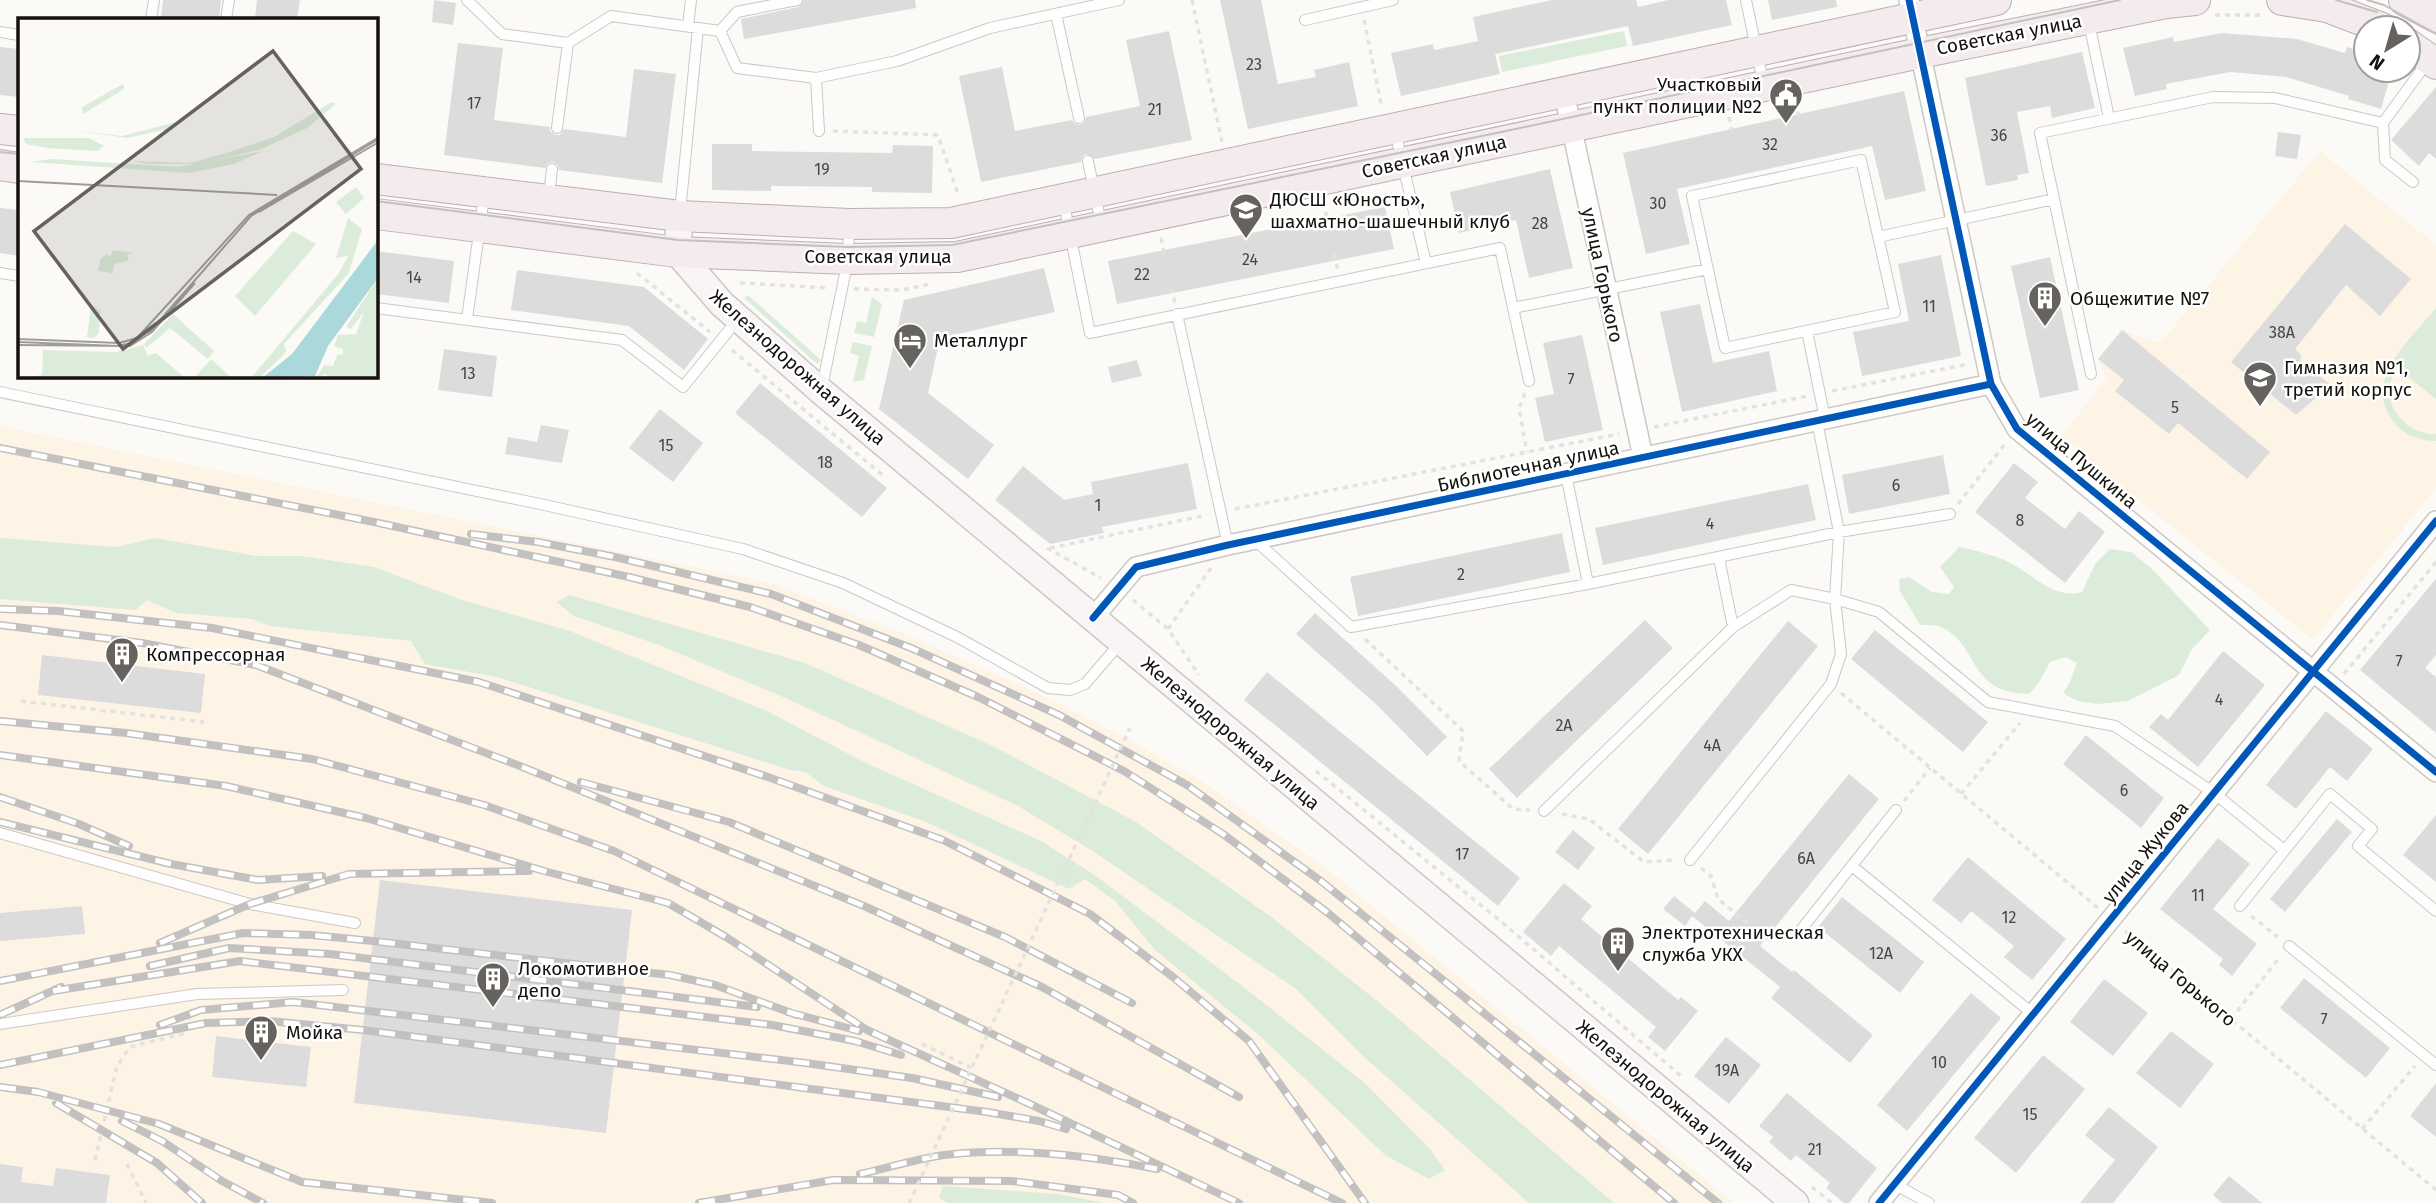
<svg xmlns="http://www.w3.org/2000/svg" width="2436" height="1203" font-family="'Fira Sans',sans-serif">
<style>
.built{fill:#fef4e6}
.green{fill:#dcecda}
.building{fill:#dddcdd}
.lines{fill:none;stroke-linecap:round;stroke-linejoin:round}
.lane-casing{stroke:#ccc8c4;stroke-width:12}
.street-casing{stroke:#ccc8c4;stroke-width:22}
.secondary-casing{stroke:#ccc8c4;stroke-width:29}
.primary-casing{stroke:#beaeb1;stroke-width:32}
.path{stroke:#e3e2e1;stroke-width:3.5;stroke-dasharray:5 5;stroke-linecap:butt}
.lane{stroke:#fffefe;stroke-width:10}
.street{stroke:#fffefe;stroke-width:19}
.secondary{stroke:#f9f5f6;stroke-width:26}
.primary{stroke:#f4ebee;stroke-width:30}
.tram{stroke:#c2c1c0;stroke-width:2}
.rail-casing{stroke:#c2c1c0;stroke-width:8}
.rail{stroke:#fff;stroke-width:5;stroke-dasharray:16;stroke-linecap:butt}
.path-bridge{stroke:#e3e2e1;stroke-width:3.5;stroke-dasharray:5 5;stroke-linecap:butt}
.cycleway-casing{stroke:#fff;stroke-width:11}
.cycleway{stroke:#0057b8;stroke-width:7}
.labels{text-anchor:middle;stroke-width:5;stroke-linejoin:round;paint-order:stroke}
.number-label{font-size:16px;fill:#474441}
.street-label{font-size:19px;fill:#15120d;stroke:#fff}
.poi-label{font-size:19px;fill:#15120d;stroke:#fff;text-anchor:start}
.inset-road{fill:none;stroke:#a09d99;stroke-width:2}
.view{fill:#66635f;fill-opacity:0.15;stroke:#66635f;stroke-width:3.5}
.inset-edge{fill:none;stroke:#15120d;stroke-width:3.5}
</style>
<rect width="100%" height="100%" fill="#fcfaf7"/>
<path class="built" d="M2320,151L2436,245V488L2313,640L2060,437L2106,379L2098,359L2122,330L2160,343Z
M0,426L772,583L915,638L1064,705L1193,775L1326,868L1734,1203H0Z"/>
<path class="green" d="M1624,31L1627,46L1502,72L1499,56Z
M748,295L821,360L817,364L744,298Z
M872,297L882,304L874,337L854,333L857,321L866,323Z
M2436,308V399L2397,368C2376,398 2402,434 2436,434V441C2419,441 2403,435 2393,421C2361,380 2412,338 2436,308Z
M853,342L872,346L864,380L853,382L859,356L850,353Z
M0,538L116,547L155,538L257,556H301L374,567L459,599L570,631L767,711L868,764L1041,841L1096,876L1241,985L1366,1084L1430,1149L1445,1170L1429,1179L1385,1155L1259,1035L1155,950L1115,901L1085,879L1069,889L926,822L824,786L805,772L790,770L497,677L425,664L411,641L269,626L253,619L176,613L147,600L135,610L0,599Z
M1959,547C1978,551 1995,555 2012,564C2035,576 2054,600 2082,592L2095,564L2110,549L2131,552L2151,568L2210,630L2192,649L2179,675L2128,701L2098,704L2077,701L2063,693L2070,682L2077,663L2066,657L2050,662L2038,684L2029,694C1967,693 1980,645 1941,627C1935,625 1926,625 1920,625L1900,591L1899,579L1909,577L1932,592L1949,594L1954,587L1940,567Z
M570,595L805,663L995,747L1136,822L1270,916L1327,961L1381,1004L1614,1203H1529L1364,1057L1296,989L1091,850L1018,806L896,749L783,697L659,645L574,616L556,602Z
M943,1186L1057,1194L1105,1203H947L939,1197Z"/>
<path class="building" d="M163,0H221L219,19L161,18Z
M257,0H300L297,19H255Z
M434,0L456,3L453,25L432,22Z
M804,0H915L916,8L744,39L741,19L798,7Z
M1220,0H1261L1278,84L1316,77L1314,70L1349,62L1358,106L1248,129Z
M1552,0H1636L1638,7L1668,0H1726L1732,25L1633,46L1628,26L1495,54L1500,74L1401,96L1391,53L1433,44L1434,50L1478,41L1473,17Z
M1768,0H1836L1837,7L1772,20Z
M1169,31L1192,140L1095,159L1087,154L1083,156L1081,162L981,182L959,76L1002,67L1015,131L1072,120L1074,123L1080,125L1084,123L1086,117L1140,106L1126,40Z
M2222,33L2297,39L2345,53L2347,47L2366,53V70H2392L2381,109L2348,99L2349,96L2286,77L2230,72L2166,84L2167,89L2135,96L2123,48L2173,37L2174,42Z
M458,43L503,48L494,120L550,127V131L555,135H560L564,129L626,137L634,69L676,74L662,183L559,170L558,165L553,162L548,163L545,168L444,155Z
M0,47L19,49V97L0,95Z
M2082,52L2095,108L2052,118L2050,106L2017,112L2029,173L2017,175L2018,180L1986,186L1965,78Z
M2436,87V159L2429,153L2419,166L2391,140Z
M1904,91L1926,191L1885,200L1872,146L1736,176L1677,189L1690,244L1646,254L1623,153Z
M2278,132L2301,135L2297,159L2275,156Z
M712,144H752V151L892,153L893,145L933,146L932,193L872,192V187L771,186V191L712,190Z
M1550,169L1573,268L1529,278L1516,220L1459,233L1450,192Z
M1385,207L1394,249L1117,304L1108,261Z
M0,208L19,210V256L0,253Z
M2345,224L2411,279L2380,316L2346,285L2295,349L2302,356L2300,360L2331,385L2296,415L2231,362Z
M376,251L454,261L449,303L376,294Z
M1941,255L1961,356L1862,376L1853,332L1909,321L1898,264Z
M2050,257L2079,390L2040,398L2011,266Z
M1044,268L1055,312L940,338L928,393L994,445L968,479L879,409L904,300Z
M517,270L644,287L708,339L684,370L629,326L511,310Z
M1700,304L1713,363L1769,351L1777,391L1682,412L1660,312Z
M2122,330L2270,452L2247,479L2178,423L2169,434L2115,391L2124,380L2098,359Z
M1582,335L1603,430L1545,442L1535,398L1554,394L1543,343Z
M444,349L497,356L492,397L438,390Z
M1137,360L1142,376L1112,383L1108,367Z
M760,383L887,488L862,517L735,413Z
M660,409L703,443L673,482L629,448Z
M541,425L569,430L562,463L505,454L508,437L537,442Z
M1943,455L1950,494L1849,514L1842,475Z
M1188,463L1197,509L1102,527L1104,533L1050,544L995,500L1023,466L1064,500L1093,494L1091,482Z
M2014,463L2038,482L2025,498L2065,529L2079,511L2105,532L2065,583L1975,512Z
M1808,484L1816,520L1603,565L1595,528Z
M1562,533L1570,572L1358,616L1350,577Z
M2436,579V655L2425,668L2436,677V733L2360,670Z
M1315,613L1395,685L1447,737L1427,756L1377,705L1296,634Z
M1645,620L1673,648L1517,798L1489,769Z
M1788,621L1818,646L1648,854L1618,829Z
M1875,630L1988,722L1963,752L1851,659Z
M2223,651L2265,685L2198,767L2149,727L2161,714L2168,720Z
M42,655L205,674L201,713L38,695Z
M1267,672L1520,878L1498,906L1244,700Z
M2326,711L2373,749L2347,781L2330,767L2296,809L2266,785Z
M2086,735L2164,798L2141,828L2063,764Z
M1849,774L1879,799L1760,946L1792,972L1794,970L1873,1035L1850,1063L1771,998L1780,987L1692,916L1685,926L1663,909L1674,896L1695,913L1705,901L1729,921Z
M2436,815V882L2403,855Z
M2337,819L2352,832L2285,912L2270,899Z
M1573,830L1595,848L1578,870L1555,852Z
M2218,838L2250,864L2213,909L2257,944L2232,976L2219,965L2223,959L2160,909Z
M1968,857L2066,939L2032,980L2004,957L2014,946L1971,911L1961,923L1932,900Z
M380,880L632,910L606,1133L354,1103Z
M1564,883L1592,906L1581,919L1678,1000L1681,997L1698,1011L1665,1051L1648,1037L1656,1027L1559,946L1551,956L1523,932Z
M1842,897L1924,962L1900,993L1818,927Z
M82,906L85,934L0,941V913Z
M2304,978L2390,1048L2366,1078L2280,1008Z
M2104,979L2148,1013L2113,1056L2070,1022Z
M1971,993L2001,1018L1907,1131L1877,1105Z
M2171,1031L2214,1064L2180,1108L2136,1073Z
M216,1036L311,1047L306,1087L212,1077Z
M1726,1037L1761,1065L1729,1104L1694,1076Z
M2043,1055L2085,1089L2016,1173L1974,1138Z
M2436,1083V1137L2410,1116Z
M1787,1093L1877,1168L1849,1203H1844L1826,1188L1830,1183L1796,1155L1791,1161L1769,1142L1773,1137L1759,1126Z
M2109,1107L2158,1147L2113,1203H2080L2115,1160L2085,1135Z
M0,1164L23,1167L21,1182L53,1186L56,1168L110,1175L106,1203H0Z
M2229,1176L2262,1203H2222L2213,1195Z"/>
<g class="lines">
<g class="lane-casing">
<path id="lane" d="M467,0L502,34L568,43L611,16L720,31L737,68L816,78L819,131
M1746,0L1763,82
M1056,14L1079,118
M151,19L154,0
M226,19L229,0
M1305,20L1393,0
M2089,23L2109,118
M688,26L691,0
M720,31L737,12L797,0
M0,32L19,35
M816,78L897,61L990,28L1119,0
M2383,123L2428,61
M557,128L568,43
M1395,131L1426,263
M1861,160L1895,312L1725,348L1692,196Z
M1088,161L1101,223
M549,196L552,169
M1064,204L1090,333L1500,248L1529,381
M680,212L698,28
M1878,237L2054,199
M0,273L19,276
M376,308L622,340L683,387L738,319
M1513,308L1708,269
M1177,314L1228,545
M467,319L484,197
M1807,331L1825,419
M2091,374L2040,133L2213,97L2275,98L2383,123L2385,160L2413,182
M822,387L848,259L849,226
M0,392L540,504L743,549L843,583L957,637L1048,688L1070,690L1085,684L1121,642
M1566,474L1588,584L1839,532L1950,514
M1255,540L1351,627L1588,584
M1733,627L1791,590L1835,599L1879,612L1988,702L2115,726L2214,793L2284,850
M1544,811L1733,627L1719,558
M0,833L250,904L355,923
M1690,860L1831,684L1841,654L1835,599L1839,532L1817,421
M1852,866L2033,1014
M2240,906L2330,794L2372,829L2358,846L2436,911
M1800,931L1896,810
M2289,946L2436,1065
M0,1024L197,994L343,990
M1894,1184L1929,1203"/>
</g>
<g class="street-casing">
<path id="street" d="M1909,0L1991,384L2017,429L2436,772
M1564,93L1643,457
M1093,618L1136,567L1228,545L1991,384
M1879,1203L2436,521"/>
</g>
<g class="secondary-casing">
<path id="secondary" d="M680,216L677,252L722,304L821,391L1795,1203"/>
</g>
<g class="primary-casing">
<path id="primary" d="M2282,0L2327,7L2382,28
M2404,0L2436,17
M2408,44L2436,64
M0,129L19,131
M0,165L19,168
M376,179L680,216L849,224L951,223L1996,0
M376,214L677,252L848,259L957,257L1920,53L2166,3L2195,0"/>
</g>
<path class="path" d="M1192,0L1222,142
M2215,15H2263
M1364,20L1382,108
M1795,102L1799,117
M1729,117L1732,132
M833,131L938,135L959,197
M1324,202L1328,224
M1161,238L1165,256
M1334,254L1338,270
M637,273L710,332
M740,283L829,288
M1171,288L1175,303
M854,289L902,290L930,284
M732,350L885,477
M1832,391L1969,364
M1525,393L1519,408L1527,452
M1654,427L1807,396
M1958,504L2005,444
M1235,509L1619,434
M1047,548L1101,578
M1050,548L1207,515
M1133,600L1168,629L1199,675
M1168,629L1211,568
M1365,639L1463,731L1459,761L1513,809L1530,810
M2344,674L2436,562
M1841,693L2098,908
M21,701L204,722
M1316,771L1504,924L1681,1076
M1961,794L2020,723
M1904,801L1930,768
M1562,814L1589,819L1644,862L1676,860
M1701,868L1711,876L1718,899L1769,940L1788,935
M2251,916L2278,937
M2125,931L2436,1190
M2231,1019L2279,958
M922,1044L972,1068
M2362,1129L2415,1066
M95,1160L117,1066L130,1047L185,1033L192,1009
M127,1164L146,1203
M1812,1187L1832,1203"/>
<use href="#lane" class="lane"/>
<use href="#street" class="street"/>
<use href="#secondary" class="secondary"/>
<use href="#primary" class="primary"/>
<path class="tram" d="M2336,0L2377,12
M2367,0L2384,5L2436,34
M0,152L19,154
M376,201L678,240L848,247L952,245L1506,131L2120,0"/>
<g class="rail-casing">
<path id="rail" d="M0,448L374,522L629,577L750,607L859,645L978,697L1124,771L1223,834L1328,913L1674,1203
M471,534L538,542L615,557L771,594L911,648L1059,715L1187,785L1321,881L1718,1203
M0,609L58,611L212,628L479,682L768,777L943,840L1090,914L1173,977L1249,1041L1365,1203
M0,625L142,643L256,665L520,766L864,906L1042,987L1239,1097
M0,721L126,733L312,759L484,805L614,851L1342,1203
M0,755L226,786L366,818L544,871L668,903L726,937L867,1030L1032,1105L1239,1203
M581,782L729,822L1005,937L1132,1003
M0,797L79,824L129,846
M0,822L171,864L258,880L322,876
M160,943L250,904L349,874L529,871
M150,966L229,948L330,954L757,1007
M0,981L243,933L311,935L373,941L670,975L715,985L797,1015
M53,991L240,961L772,1025L855,1041L901,1055
M788,1012L859,1031
M0,1015L61,987
M160,1025L201,1010L293,1002L806,1063L912,1078L998,1097
M0,1065L206,1023L269,1021L363,1030L987,1112L1039,1121L1066,1129
M0,1087L38,1092L159,1124L302,1182L492,1203
M56,1103L157,1163L202,1203
M122,1121L162,1141L222,1181L263,1203
M860,1174C887,1168 916,1159 944,1155C1016,1147 1086,1155 1157,1169
M699,1203L833,1180L1012,1181L1118,1195L1133,1203"/>
</g>
<use href="#rail" class="rail"/>
<path class="path-bridge" d="M909,1203L1130,728"/>
<g class="cycleway-casing">
<path id="cycleway" d="M1909,0L1991,384L2017,429L2436,772
M1093,618L1136,567L1228,545L1991,384
M1879,1203L2436,521"/>
</g>
<use href="#cycleway" class="cycleway"/>
</g>
<defs>
<g id="civic-pin" transform="scale(1.75)"><path d="M0 17L-7.5 6A9.5 9.5 0 1 1 7.5 6Z" fill="#66635f" stroke="#fff"/><path d="M-.6-6.5H3V-4.5H.6V-3L4-1V1h2V6H-6V1h2V-1L-.6-3ZM-1.2 2.5V6h2.4V2.5Z" fill="#fff"/></g>
<g id="school-pin" transform="scale(1.75)"><path d="M0 17L-7.5 6A9.5 9.5 0 1 1 7.5 6Z" fill="#66635f" stroke="#fff"/><path d="M0-5L7-2L0 1L-7-2ZM-4 1L0 2.5L4 1V4Q0 6-4 4Z" fill="#fff"/></g>
<g id="building-pin" transform="scale(1.75)"><path d="M0 17L-7.5 6A9.5 9.5 0 1 1 7.5 6Z" fill="#66635f" stroke="#fff"/><path d="M-4-6H4V6H1V3H-1V6H-4ZM-2.5-4.3h1.7v1.8h-1.7ZM.8-4.3h1.7v1.8H.8ZM-2.5-1h1.7V.8h-1.7ZM.8-1h1.7V.8H.8Z" fill="#fff"/></g>
<g id="hotel-pin" transform="scale(1.75)"><path d="M0 17L-7.5 6A9.5 9.5 0 1 1 7.5 6Z" fill="#66635f" stroke="#fff"/><path d="M-6-4.5h1.5V1H6V5H4.5V3h-9V5H-6ZM-4 0a1.8 1.8 0 1 1 3.6 0ZM.5 0V-2.5h3Q6-2.5 6 0Z" fill="#fff"/></g>
</defs>
<g fill-rule="evenodd">
<use href="#civic-pin" x="1786" y="95"/>
<use href="#school-pin" x="1246" y="210"/>
<use href="#building-pin" x="2045" y="298"/>
<use href="#hotel-pin" x="910" y="340"/>
<use href="#school-pin" x="2260" y="378"/>
<use href="#building-pin" x="122" y="654"/>
<use href="#building-pin" x="1618" y="943"/>
<use href="#building-pin" x="493" y="979"/>
<use href="#building-pin" x="261" y="1032"/>
</g>
<g class="labels">
<g class="number-label">
<text x="1254" y="70">23</text>
<text x="474" y="109">17</text>
<text x="1155" y="115">21</text>
<text x="1999" y="141">36</text>
<text x="1770" y="150">32</text>
<text x="822" y="175">19</text>
<text x="1658" y="209">30</text>
<text x="1540" y="229">28</text>
<text x="1250" y="265">24</text>
<text x="1142" y="280">22</text>
<text x="414" y="283">14</text>
<text x="1929" y="312">11</text>
<text x="2282" y="338">38А</text>
<text x="468" y="379">13</text>
<text x="1571" y="385">7</text>
<text x="2175" y="413">5</text>
<text x="666" y="451">15</text>
<text x="825" y="468">18</text>
<text x="1896" y="491">6</text>
<text x="1098" y="511">1</text>
<text x="2020" y="526">8</text>
<text x="1710" y="529">4</text>
<text x="1461" y="580">2</text>
<text x="2399" y="667">7</text>
<text x="2219" y="705">4</text>
<text x="1564" y="731">2А</text>
<text x="1712" y="751">4А</text>
<text x="2124" y="796">6</text>
<text x="1462" y="860">17</text>
<text x="1806" y="864">6А</text>
<text x="2198" y="901">11</text>
<text x="2009" y="923">12</text>
<text x="1881" y="959">12А</text>
<text x="2324" y="1025">7</text>
<text x="1939" y="1068">10</text>
<text x="1727" y="1076">19А</text>
<text x="2030" y="1120">15</text>
<text x="1815" y="1155">21</text>
</g>
<g class="street-label">
<text transform="translate(2009 34) rotate(-11)" y="7">Советская улица</text>
<text transform="translate(1434 156) rotate(-12)" y="7">Советская улица</text>
<text x="878" y="263">Советская улица</text>
<text transform="translate(1603 275) rotate(78)" y="7">улица Горького</text>
<text transform="translate(798 367) rotate(41)" y="7">Железнодорожная улица</text>
<text transform="translate(2082 460) rotate(40)" y="7">улица Пушкина</text>
<text transform="translate(1528 466) rotate(-12)" y="7">Библиотечная улица</text>
<text transform="translate(1231 733) rotate(40)" y="7">Железнодорожная улица</text>
<text transform="translate(2145 852) rotate(-51)" y="7">улица Жукова</text>
<text transform="translate(2181 978) rotate(40)" y="7">улица Горького</text>
<text transform="translate(1666 1096) rotate(40)" y="7">Железнодорожная улица</text>
</g>
<g class="poi-label">
<text x="1762" y="91" text-anchor="end">Участковый<tspan x="1762" dy="22">пункт полиции №2</tspan></text>
<text x="1270" y="206">ДЮСШ «Юность»,<tspan x="1270" dy="22">шахматно-шашечный клуб</tspan></text>
<text x="2070" y="305">Общежитие №7</text>
<text x="934" y="347">Металлург</text>
<text x="2284" y="374">Гимназия №1,<tspan x="2284" dy="22">третий корпус</tspan></text>
<text x="146" y="661">Компрессорная</text>
<text x="1642" y="939">Электротехническая<tspan x="1642" dy="22">служба УКХ</tspan></text>
<text x="518" y="975">Локомотивное<tspan x="518" dy="22">депо</tspan></text>
<text x="286" y="1039">Мойка</text>
</g>
</g>
<g transform="translate(18 18)">
<rect width="360" height="360" fill="#fcfaf7"/>
<path d="M105,66L106,71L65,96L64,89ZM314,84L318,86L289,110L241,132L179,146H129L115,143L172,145L208,135L256,119ZM162,103L145,116L146,112L109,120L53,112L104,118ZM5,120H71L86,128L79,133L29,130L8,126ZM245,133L216,146L171,155L12,144L34,141L160,149ZM338,169L346,180L328,196L318,184ZM330,200L344,211L331,255L266,326L268,334L242,360H233L321,255L330,238L318,240ZM275,213L298,226L237,298L217,278ZM95,232L115,235L109,237L111,242L97,246L94,255L80,253L83,240L90,236L92,240ZM360,260V360H310L308,356L298,360L306,347L315,348L319,337L325,336V331L316,328L320,317L338,316L346,294L333,311L328,309ZM73,287L82,292L81,315L76,320L69,319ZM155,296L196,333L190,341L152,310L128,330L126,326ZM125,327L130,338L138,335L167,360H5L24,357L25,332L98,334ZM193,341L205,352L213,360H176Z" fill="#dcecda"/>
<path d="M360,222V260L310,328L297,358L244,360L274,336Z" fill="#abd8da"/>
<path class="inset-road" d="M0,163L259,177M241,194L361,124M0,321L101,325L119,320L231,197L361,119M0,324L100,328L118,324L130,316L233,198L361,121M0,327L112,328L134,314L177,265"/>
<path class="view" d="M255,33L343,151L105,331L16,213Z"/>
<rect width="360" height="360" class="inset-edge"/>
</g>
<g transform="translate(2387 49) rotate(217)"><circle r="33" fill="#ffffff" stroke="#a1a09e" stroke-width="2"/>
<path d="M0-5L12 26L0 18L-12 26Z" fill="#66635f"/>
<text y="-10" font-size="19" font-weight="bold" text-anchor="middle" fill="#15120d">N</text>
</g>
</svg>
